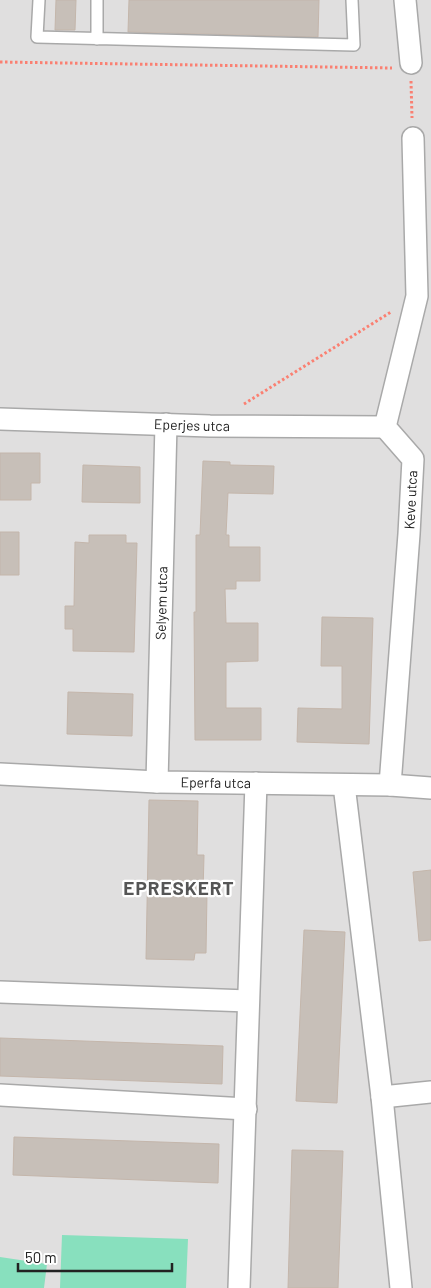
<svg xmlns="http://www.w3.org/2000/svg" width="431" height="1288" font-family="Barlow,sans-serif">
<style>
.residential{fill:#e0dfdf}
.pitch{fill:#88e0be}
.building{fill:#c7bfb8;stroke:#c4b6ab}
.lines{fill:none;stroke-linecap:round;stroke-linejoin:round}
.service-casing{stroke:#a9a9a9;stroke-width:14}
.minor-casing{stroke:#a9a9a9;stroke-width:24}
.path{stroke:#fa8072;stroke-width:3;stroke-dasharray:2.5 2.5;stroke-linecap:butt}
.service{stroke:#fff;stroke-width:11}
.minor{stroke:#fff;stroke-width:21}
.labels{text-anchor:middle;stroke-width:4.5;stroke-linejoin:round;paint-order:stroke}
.street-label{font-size:14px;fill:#222;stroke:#fff}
.district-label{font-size:19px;font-weight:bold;letter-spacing:1px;fill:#555;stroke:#fff}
</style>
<rect width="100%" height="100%" fill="#f2efe9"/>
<path class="residential" d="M0,0H431V1288H0Z"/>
<path class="pitch" d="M62,1235L188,1239L186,1288H60Z
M0,1257L47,1264L44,1288H0Z"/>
<path class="building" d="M56,0H76L75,30H55Z
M129,0H319L318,37L128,32Z
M0,453H40V483H31V500H0Z
M203,461L230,462V465L274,466L273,494L228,493L226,535H229V547H260V581H236V589H225L226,623H258V661L226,662V708H261V740H195L194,612H196V535H200Z
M83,465L140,467V503L82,502Z
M0,532H19V575H0Z
M89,535H126V543H137L134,652L73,651V629H65V606H74L75,542L89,543Z
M322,617L373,618L369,744L297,742L298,708L342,709V666H321Z
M68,692L133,694L132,736L67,734Z
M149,800L198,801L197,855H204L203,893H207L206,953H195L194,960L146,959Z
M431,870V940L419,941L413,872Z
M304,930L345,932L337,1103L296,1101Z
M0,1038L223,1046L222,1084L0,1076Z
M14,1137L219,1144L218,1183L13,1175Z
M292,1150L343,1151L338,1288H288Z"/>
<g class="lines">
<g class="service-casing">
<path id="service" d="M39,0L37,37L354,45L352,0
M97,39V0"/>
</g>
<g class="minor-casing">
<g id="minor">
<path d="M405,0L411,63"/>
<path id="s1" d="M0,419L210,426L385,427"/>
<path id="s2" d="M0,774L157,782L390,785L431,788"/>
<path id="s3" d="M157,782L166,424"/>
<path d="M344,785L382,1097L401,1288"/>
<path id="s4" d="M390,785L409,534L413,459L385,427L417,296L413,138"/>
<path d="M0,992L248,1001"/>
<path d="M0,1095L246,1109"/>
<path d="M382,1097L431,1092"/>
<path d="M239,1288L256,783"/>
</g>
</g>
<path class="path" d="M0,62L392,68
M411,81L412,118
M244,404L391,312"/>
<use href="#service" class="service"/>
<use href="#minor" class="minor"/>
</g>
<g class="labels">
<g class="street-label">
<text dy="5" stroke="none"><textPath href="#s1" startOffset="192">Eperjes utca</textPath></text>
<text dy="5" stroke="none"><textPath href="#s4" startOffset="286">Keve utca</textPath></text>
<text dy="5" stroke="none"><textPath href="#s3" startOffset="179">Selyem utca</textPath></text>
<text dy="5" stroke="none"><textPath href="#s2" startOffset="216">Eperfa utca</textPath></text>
</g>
<g class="district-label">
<text x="179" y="895">EPRESKERT</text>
</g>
</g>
<path d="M18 1263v8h154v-8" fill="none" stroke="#222222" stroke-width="2.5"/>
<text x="25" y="1263" font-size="15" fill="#222222" stroke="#ffffff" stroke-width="4" paint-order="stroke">50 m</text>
</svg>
